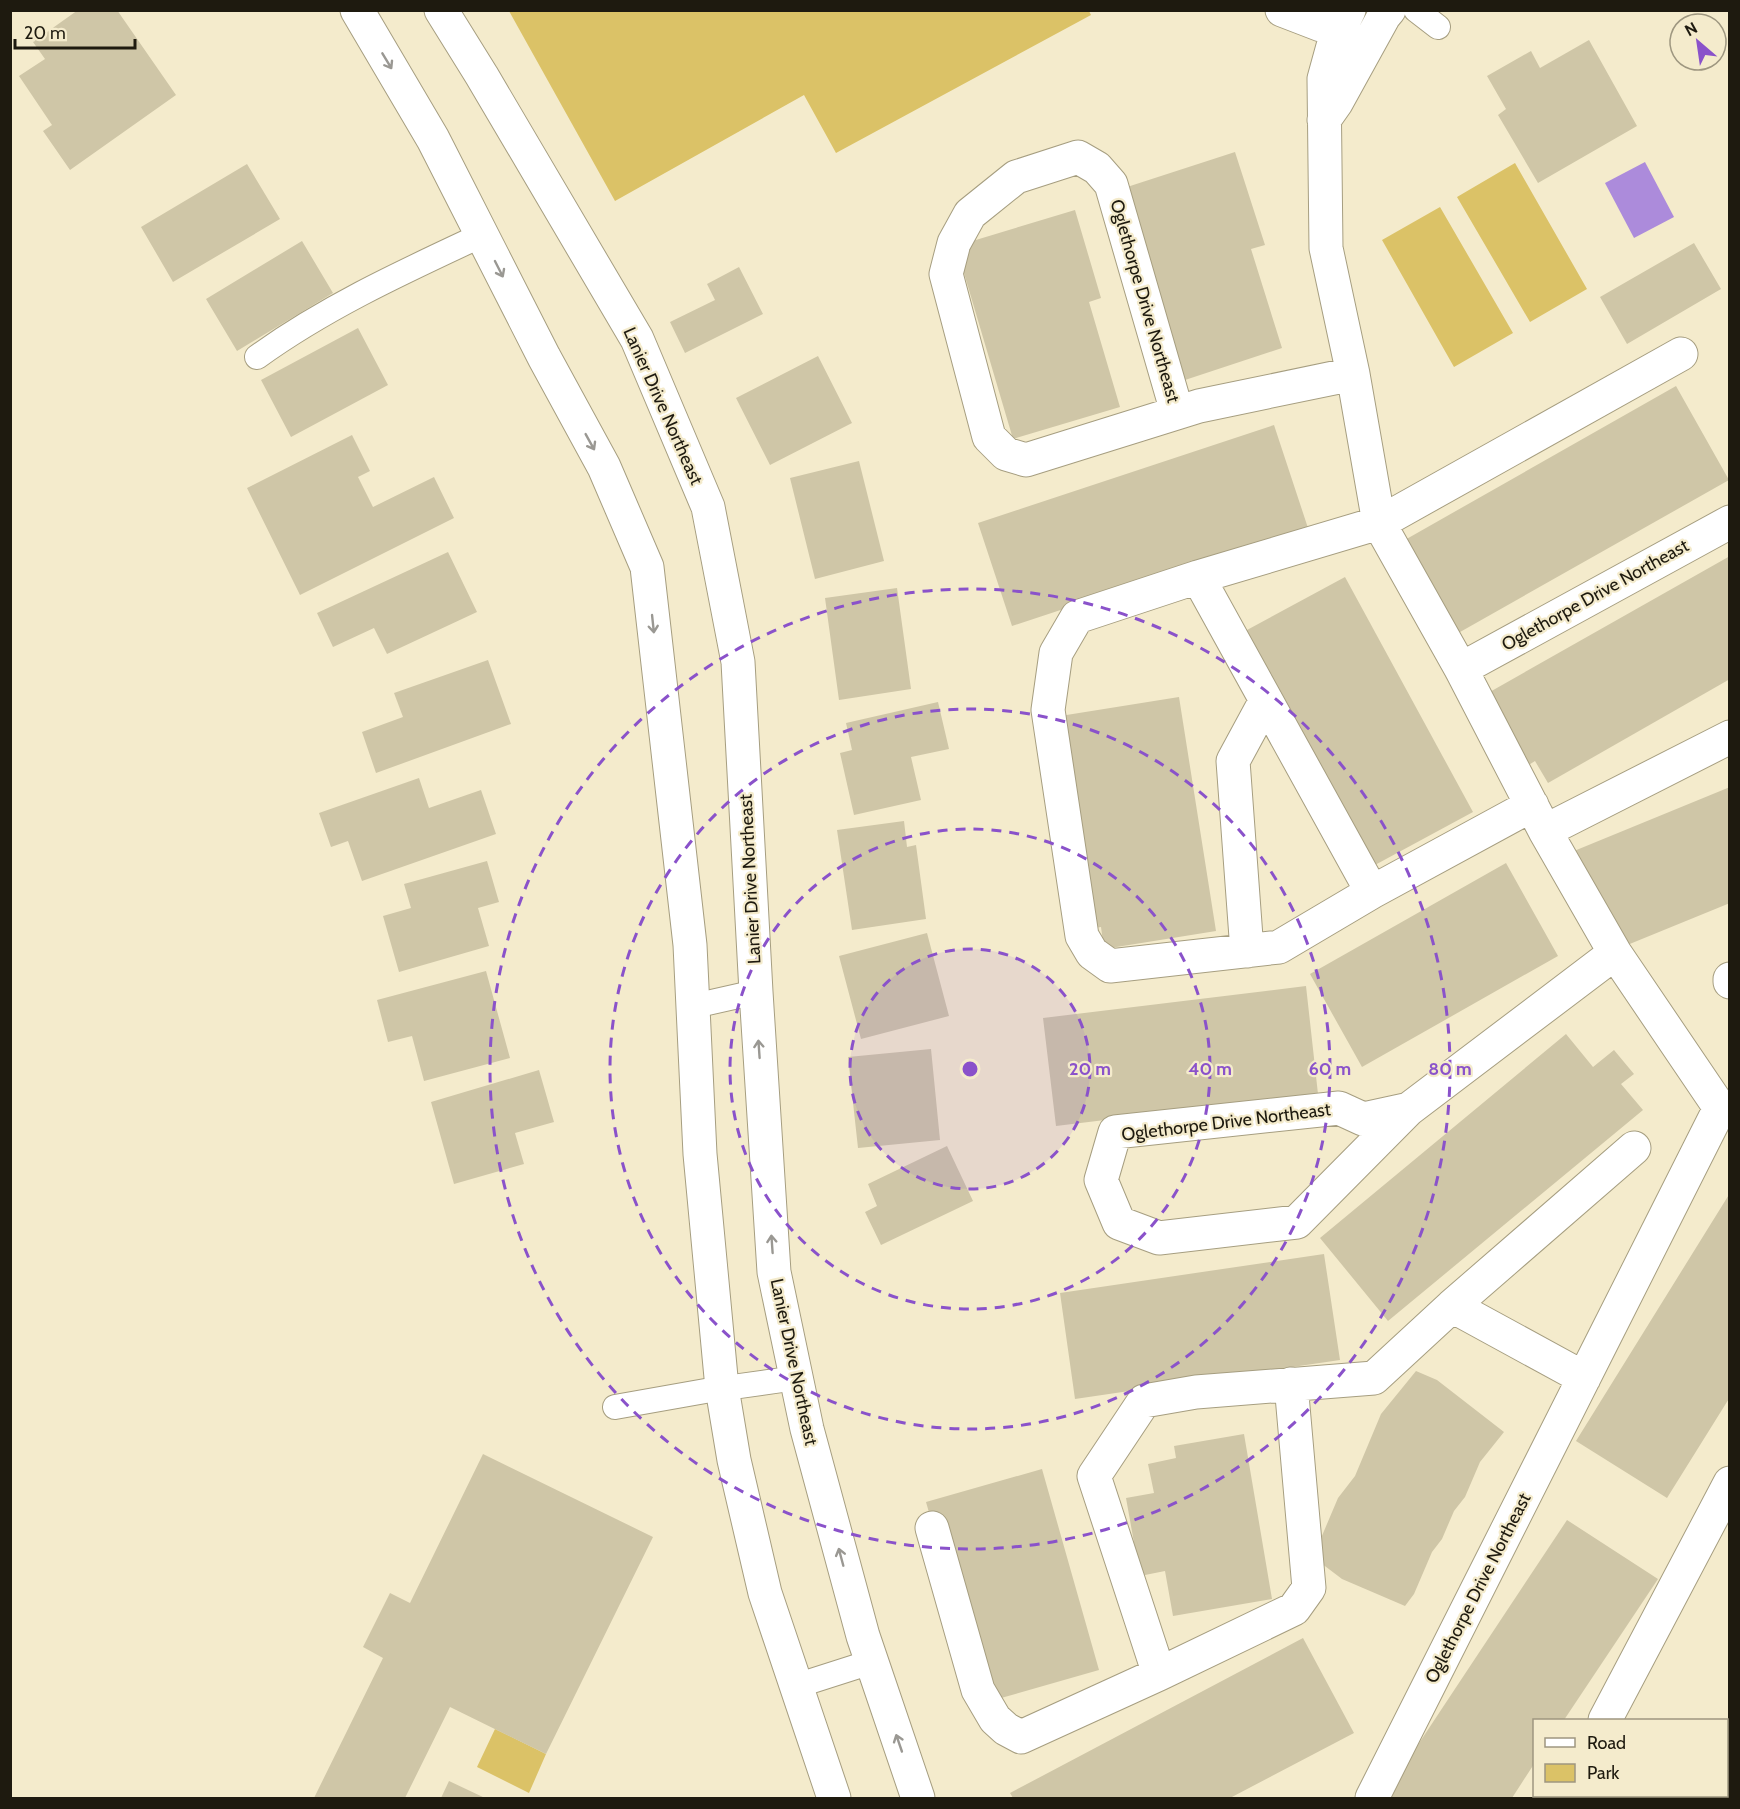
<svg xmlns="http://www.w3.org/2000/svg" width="1740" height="1809" font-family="Cabin,sans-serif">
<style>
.green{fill:#dbc267}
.water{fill:#ac8bdb}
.building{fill:#cfc6a7}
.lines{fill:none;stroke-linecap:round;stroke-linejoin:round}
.service-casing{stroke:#a69e80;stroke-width:26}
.minor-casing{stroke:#a69e80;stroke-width:35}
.service{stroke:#fff;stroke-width:24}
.minor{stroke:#fff;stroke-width:33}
.oneway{stroke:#9a9893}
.ring{fill:none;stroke:#8a52ca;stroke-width:3;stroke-dasharray:10 8}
.labels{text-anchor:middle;stroke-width:4.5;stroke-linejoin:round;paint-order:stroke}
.street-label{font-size:18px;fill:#1e1a0f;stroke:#f4ebcc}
.centre{fill:#8a52ca;stroke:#f4ebcc;stroke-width:3}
.ring-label{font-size:18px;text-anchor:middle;font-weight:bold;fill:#8a52ca;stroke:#f4ebcc;stroke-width:4.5;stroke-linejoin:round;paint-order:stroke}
</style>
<rect width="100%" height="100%" fill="#f4ebcc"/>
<path class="green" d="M1089,11L1091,15L836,153L804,95L615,201L509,11Z
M1515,163L1587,289L1530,322L1457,197Z
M1440,207L1513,333L1454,367L1382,240Z
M495,1729L546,1754L529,1793L477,1767Z"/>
<path class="water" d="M1645,162L1674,217L1634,238L1605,183Z"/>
<path class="building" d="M78,10H117L176,95L70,170L43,131L52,125L19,76L45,59L33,42Z
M1589,40L1637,126L1538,183L1498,115L1506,109L1487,76L1531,51L1540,68Z
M1235,152L1265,245L1251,249L1282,348L1185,380L1124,188Z
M247,164L280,219L173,282L141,227Z
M1075,210L1101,298L1089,302L1120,407L1013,439L956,246Z
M302,241L333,293L237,351L206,299Z
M1694,243L1721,289L1627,344L1600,297Z
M739,267L763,314L685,353L670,322L715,300L707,284Z
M358,328L388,385L291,437L261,380Z
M818,356L852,423L770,465L736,398Z
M1676,386L1729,480L1453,636L1396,545Z
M1274,425L1308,528L1012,626L978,523Z
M352,435L370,471L358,477L373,507L434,477L454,518L300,595L247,488Z
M859,461L884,561L815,579L790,478Z
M448,552L477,612L387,654L374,628L333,647L317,613Z
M1730,556V679L1548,783L1535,761L1519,771L1488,693Z
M1345,577L1473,812L1362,872L1234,637Z
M897,588L911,689L839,700L825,598Z
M488,660L511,724L376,773L362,732L403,717L394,693Z
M1179,697L1216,931L1104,949L1101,927L1088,929L1054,717Z
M938,702L949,749L911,757L921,800L854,815L840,753L852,750L846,723Z
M419,778L429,808L481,790L496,834L362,881L348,841L331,847L319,813Z
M1730,787V903L1615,950L1574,851Z
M904,821L907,847L916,845L926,919L852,930L837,830Z
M487,861L499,902L478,908L489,946L399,972L383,916L411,908L404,884Z
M1506,863L1558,956L1362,1067L1310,974Z
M927,933L949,1016L861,1039L839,956Z
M486,971L510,1058L424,1081L412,1036L388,1042L377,1000Z
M1306,986L1318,1094L1056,1126L1043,1018Z
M1566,1034L1593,1067L1614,1050L1634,1074L1621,1084L1643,1110L1388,1321L1320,1238Z
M931,1049L940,1140L858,1148L848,1057Z
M539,1070L554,1122L515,1133L524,1164L454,1184L431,1102Z
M947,1146L973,1201L881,1245L865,1212L877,1206L868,1184Z
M1730,1193V1397L1667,1498L1576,1441Z
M1324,1254L1340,1360L1075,1399L1060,1293Z
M1416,1371L1437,1380L1504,1432L1480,1462L1465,1497L1454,1511L1442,1539L1432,1552L1414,1594L1405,1606L1342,1579L1313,1557L1338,1498L1355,1476L1381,1414Z
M1244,1434L1272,1599L1173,1616L1165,1571L1140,1576L1126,1498L1154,1493L1148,1464L1176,1458L1174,1446Z
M483,1454L653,1537L546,1754L450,1707L405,1798H314L383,1658L363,1647L390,1593L410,1603Z
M1042,1469L1099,1670L994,1700L973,1667L926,1502Z
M1567,1520L1658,1579L1564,1720H1534V1764L1512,1798H1394L1386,1793Z
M1303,1638L1354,1733L1230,1798H1013L1010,1793Z
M449,1781L485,1798H441Z"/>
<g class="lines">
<g class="service-casing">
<path id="service" d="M1416,10L1438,27
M257,357C326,307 405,271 482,235
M694,1006L756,992
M615,1407L711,1390L796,1378
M796,1686L871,1662"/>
</g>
<g class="minor-casing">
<path id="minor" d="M357,10L433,139L544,357L604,467L647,567L690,945L700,1154L722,1388L734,1460L765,1593L834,1798
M441,10L482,76L637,339L708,507L738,662L756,992L774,1272L807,1429L863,1636L918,1798
M1282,10L1321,25
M1349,10L1335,39L1324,79L1326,248L1353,374L1379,523L1461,669L1545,831L1615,953L1720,1108L1372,1798
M1324,120L1336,103L1384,16L1389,10
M1177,412L1111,184L1097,168L1078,157L1016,177L970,214L954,243L946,274L989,437L1006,454L1026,460L1199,406L1353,374
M1198,577L1372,892
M1461,669L1730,522
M1532,805L1372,892L1279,947L1110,966L1092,953L1082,936L1048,710L1056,653L1077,617L1198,577L1379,523L1681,354
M1545,831L1730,737
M1247,951L1233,761L1266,700
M1730,979V982
M1409,1109L1297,1222L1159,1238L1119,1223L1101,1180L1115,1132L1339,1108L1363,1119L1409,1109L1615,953
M1584,1378L1452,1306L1634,1148
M932,1528L978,1690L995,1719L1006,1729L1021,1737L1159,1674L1294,1609L1309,1588L1291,1384
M1159,1674L1094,1476L1144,1401L1196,1392L1374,1378L1452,1306
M1605,1720L1730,1483
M1564,1798L1565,1796"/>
</g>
<use href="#service" class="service"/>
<use href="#minor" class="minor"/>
</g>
<defs><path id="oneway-shaft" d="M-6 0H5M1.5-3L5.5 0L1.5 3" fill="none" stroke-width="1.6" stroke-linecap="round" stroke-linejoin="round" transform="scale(1.5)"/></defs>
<g class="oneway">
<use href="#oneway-shaft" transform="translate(387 61) rotate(59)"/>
<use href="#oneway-shaft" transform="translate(499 269) rotate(63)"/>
<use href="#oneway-shaft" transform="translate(590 442) rotate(61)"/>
<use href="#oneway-shaft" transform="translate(653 624) rotate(84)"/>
<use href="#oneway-shaft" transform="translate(759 1049) rotate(-94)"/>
<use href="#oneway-shaft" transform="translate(772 1244) rotate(-94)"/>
<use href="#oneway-shaft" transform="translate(841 1557) rotate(-105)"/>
<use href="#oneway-shaft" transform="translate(899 1743) rotate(-109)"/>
</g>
<circle cx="970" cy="1069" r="120" fill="#8a52ca" fill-opacity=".12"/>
<g class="ring">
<circle cx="970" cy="1069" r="120"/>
<circle cx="970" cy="1069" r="240"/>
<circle cx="970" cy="1069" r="360"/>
<circle cx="970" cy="1069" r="480"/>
</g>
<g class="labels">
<g class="street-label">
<text transform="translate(1145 301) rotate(74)" y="6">Oglethorpe Drive Northeast</text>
<text transform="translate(663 406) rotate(66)" y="6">Lanier Drive Northeast</text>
<text transform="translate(1595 595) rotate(-29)" y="6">Oglethorpe Drive Northeast</text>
<text transform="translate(750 879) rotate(-93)" y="6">Lanier Drive Northeast</text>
<text transform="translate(1226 1122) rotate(-7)" y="6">Oglethorpe Drive Northeast</text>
<text transform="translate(794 1362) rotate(78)" y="6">Lanier Drive Northeast</text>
<text transform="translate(1478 1588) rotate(-63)" y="6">Oglethorpe Drive Northeast</text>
</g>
</g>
<circle cx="970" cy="1069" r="9" class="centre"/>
<g class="ring-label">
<text x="1090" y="1075">20 m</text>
<text x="1210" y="1075">40 m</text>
<text x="1330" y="1075">60 m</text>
<text x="1450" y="1075">80 m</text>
</g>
<rect width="1740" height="1809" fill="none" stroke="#1e1a0f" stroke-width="24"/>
<rect x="1533" y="1719" width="195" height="78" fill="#f4ebcc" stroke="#9e9780" stroke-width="1.5"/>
<rect x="1545" y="1738" width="30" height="9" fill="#ffffff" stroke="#9e9780" stroke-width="1.5"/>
<text x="1587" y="1749" font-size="18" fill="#1e1a0f">Road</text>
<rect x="1545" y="1764" width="30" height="18" fill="#dbc267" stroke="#9e9780" stroke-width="1.5"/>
<text x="1587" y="1779" font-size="18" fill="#1e1a0f">Park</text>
<g transform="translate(1698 42) rotate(331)"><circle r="28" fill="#f4ebcc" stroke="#9e9780" stroke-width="1.5"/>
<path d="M0-4.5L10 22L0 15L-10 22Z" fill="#8a52ca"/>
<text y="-9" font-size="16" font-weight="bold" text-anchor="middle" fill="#1e1a0f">N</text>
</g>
<path d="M15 39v9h120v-9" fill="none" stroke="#1e1a0f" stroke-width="3"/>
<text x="24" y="39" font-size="18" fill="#1e1a0f" stroke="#f4ebcc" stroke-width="4.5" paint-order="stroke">20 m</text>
</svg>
